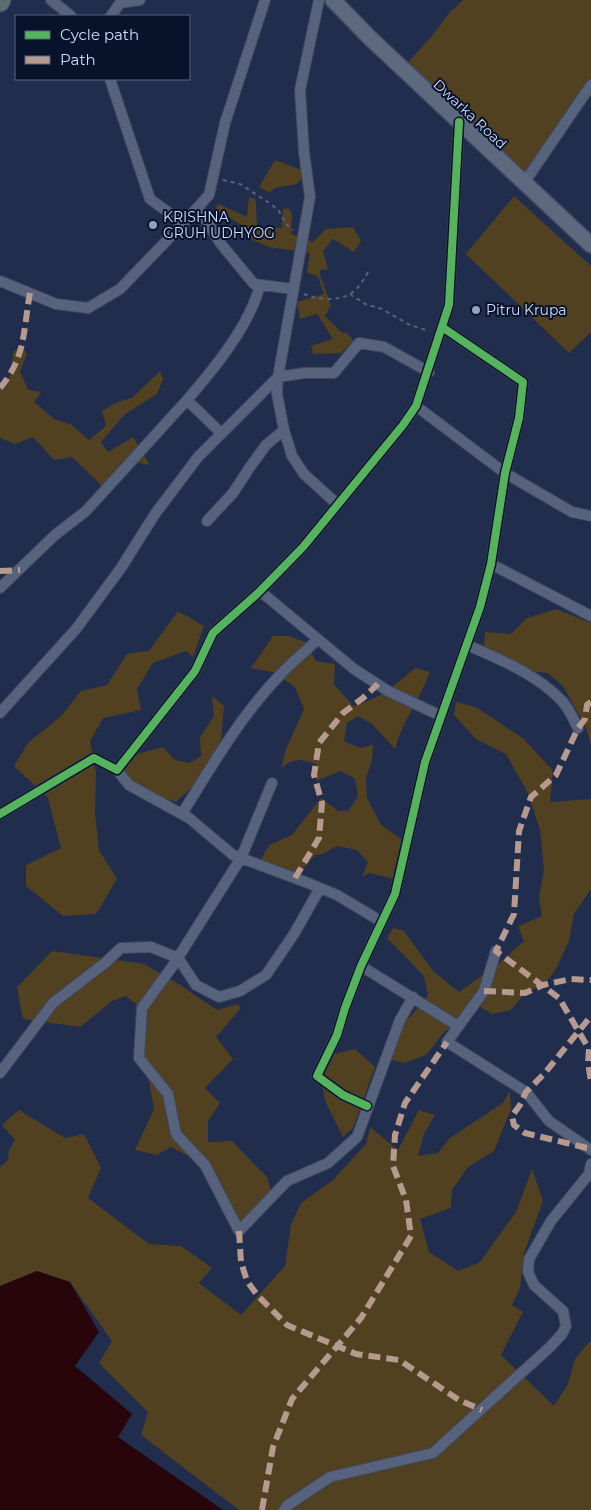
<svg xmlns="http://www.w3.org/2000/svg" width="591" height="1510" font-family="Montserrat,sans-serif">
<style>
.green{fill:#514120}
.water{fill:#28050a}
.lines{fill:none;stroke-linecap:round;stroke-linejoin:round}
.street-casing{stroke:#3f4761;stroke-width:12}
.secondary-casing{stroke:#3f4761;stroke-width:18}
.highway-casing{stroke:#3f4761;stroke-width:21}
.path{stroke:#58637b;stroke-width:2;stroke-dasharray:4 4;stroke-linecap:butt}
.street{stroke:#57637c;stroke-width:10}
.secondary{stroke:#5c697e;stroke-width:15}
.highway{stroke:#5b6d72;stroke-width:19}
.quiet{stroke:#b69a8f;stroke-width:6;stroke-dasharray:12 6;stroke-linecap:butt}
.cycleway-casing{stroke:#07122b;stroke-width:11}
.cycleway{stroke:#56b35d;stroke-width:8}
.poi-dot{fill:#93a1be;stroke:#07122b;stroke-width:2}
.labels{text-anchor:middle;stroke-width:4;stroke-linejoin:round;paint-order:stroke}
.street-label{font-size:14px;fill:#d1dffc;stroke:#07122b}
.poi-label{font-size:14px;fill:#d1dffc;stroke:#07122b;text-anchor:start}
</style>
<rect width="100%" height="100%" fill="#202d4c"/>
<path class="green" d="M463,0H591V85L524,183L402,69L431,37L450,12Z
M275,160L302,170L303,177L297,184L275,188L270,193L259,187Z
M514,196L591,266V332L569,353L466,254Z
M249,197L255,199L256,202L257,227L282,228L283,209L287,208L290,210L292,214L291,234L313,242L326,229L353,227L361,241L354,252L333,239L323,251L328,269L320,270V275L331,305L325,316L342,333H347L354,341L341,353L313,354L311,346L333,339L317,314L300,319L297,302L324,294L318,277L307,272L310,253L269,247L252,240L243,226L216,209L217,205L219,204L247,217Z
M21,344L27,354L20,371L28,390L41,392L34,402L54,419L72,425L89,440L106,426L102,411L115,403L132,398L160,371L163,379L157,394L125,414L101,442L108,452L133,437L150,465L124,460L102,486L72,457L54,460L33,437L15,444L0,438V388L10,376L13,353Z
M556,609L591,623V745L586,728L563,686L548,673L527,671L488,658L484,647L485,632L511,634L527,618Z
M178,611L204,626L193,657L186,651L153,663L137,689L141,710L103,718L90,741L96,773L95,814L99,850L117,879L96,914L63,916L26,886V865L61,848L48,798L14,766L28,743L61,716L81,691L107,685L127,654L149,651Z
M273,636H288L306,642L316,661L335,664L334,684L353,706C381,698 393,687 415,668L430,672C420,699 402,722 395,749L372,724L358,716L347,723L344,741L360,748L373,745L372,760L366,778L367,798L381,825L407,843L395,879L369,873L362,877L368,862L357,850L337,846L323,854L315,855L295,878L258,864L269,845L292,835L321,798L338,811H348L358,796L355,779L341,771L316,781V764C302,759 293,758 281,768L286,749L304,709L295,687L273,672L251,668Z
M212,696L224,706L221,741L207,773L176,802L138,790L117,770L137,754L163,747L175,760L190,763L201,756L200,737L214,716Z
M456,702L476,707L524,739L553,771L550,802L591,799V889L574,914L569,941L555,971L543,985L525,993L511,1010L492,1014L475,1004L458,1026L445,1031L426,1055L404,1063L392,1060L397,1027L411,1016L428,995L424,976L387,938L393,928L404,931L433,971L459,992L497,965L524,941L518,926L542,916L539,898L544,870L540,830L528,793L506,754L476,739L454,715Z
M52,951L144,964L177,983L217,1010L237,1004L241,1008L216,1037L233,1059L205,1088L220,1103L208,1121V1142L232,1141L267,1177L272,1196L239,1231L205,1165L171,1147L157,1155L135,1150L154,1109L149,1081L139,1058L141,1008L126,996L112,1001L80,1027L23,1019L17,987Z
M355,1049L375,1067L353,1128L343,1137L326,1103L320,1078L334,1054Z
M510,1090L511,1109L494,1151L468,1167L452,1190L451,1208L420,1219L429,1252L458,1271L480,1262L516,1212L532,1169L543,1201L524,1253L520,1288L512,1305L523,1312L501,1355L554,1406L568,1384L575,1359L589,1342H591V1510H239L141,1435L148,1412L99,1363L112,1341L70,1282L37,1271L0,1286V1167L8,1160L9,1150L15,1140L2,1125L19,1110L65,1138L84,1134L101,1168L88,1198L149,1244L181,1246L212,1268L199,1283L241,1315L285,1266L291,1225L301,1203L332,1181L366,1144L370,1127L398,1150L419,1110L435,1115L424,1134L418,1156L438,1153L450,1138L503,1103Z"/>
<path class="water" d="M37,1271L70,1282L99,1332L75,1366L132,1414L118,1437L223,1510H0V1286Z"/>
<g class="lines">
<g class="street-casing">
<path id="street" d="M51,0L71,16
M111,16L120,3L140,0
M110,79L150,199L183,223
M524,183L591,85
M198,207L221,244L254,284L293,289
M0,281L56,304L88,308L120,289L176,231L209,195L225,123L265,0
M187,400C214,369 250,325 260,285
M416,406L505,473L572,512L591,516
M284,430L292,456L304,474L337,504
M207,521L233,493L250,467L266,445L284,430L277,394L278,377L304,373H334L359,343L384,347L429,372
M491,564L591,616
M0,588L55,535L86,511L187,400L221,433
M260,591L354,669L388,691L441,716
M467,645C500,659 538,675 563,702C569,709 574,720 578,728
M0,713L76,629L121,568L155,514L198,457L278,377L310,197L304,152L300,90L319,0
M117,770L129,785L189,818L233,855L308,883L337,895L382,922
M272,783L241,858L172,967L142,1008L139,1058L168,1094L176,1134L205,1165L239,1231L287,1181L328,1163L357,1137L400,1020L413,997
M0,814L94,758L117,770L195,671L213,633L258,593L303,547L403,425L416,406L449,305L459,122
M182,814C211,767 240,717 279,676C291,663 305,652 318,639
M496,951L484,991L447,1042L526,1092L549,1121L591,1150
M361,966L458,1026
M0,1073L53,1003L105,963L121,948L151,947L178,958L196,985L219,997L240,991L266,975L294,934L320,888
M367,1106L343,1095L317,1076L337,1035L345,1008L361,966L395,894L425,762L480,607L491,564L505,473L519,418L523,382L442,327
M284,1510L288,1505L330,1477L433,1453L550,1347L562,1334L566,1326L563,1311L534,1285L528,1272L529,1259L551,1221L589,1174L591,1164"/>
</g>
<g class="secondary-casing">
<path id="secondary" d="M333,0L370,38L591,245"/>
</g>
<g class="highway-casing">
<path id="highway" d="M0,2L1,0"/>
</g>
<path class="path" d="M223,180L240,184L271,204L279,211L286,224L293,230
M304,294C316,300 339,301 350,294C359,289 365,277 370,269
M350,294L365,304L382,309L410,325L429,331"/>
<use href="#street" class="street"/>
<use href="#secondary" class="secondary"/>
<use href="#highway" class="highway"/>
<path class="quiet" d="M0,388C26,357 23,331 30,293
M0,571L20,570
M591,702L587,705L585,719L578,728L556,775L531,797L519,831L514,914L496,951L559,998L589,1049L588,1063L591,1081
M295,878L319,838L322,803L314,775L319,743L343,713L363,698L378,684
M484,991L525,993L543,985L571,979L591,980
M587,1148L525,1133L514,1125L512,1116L520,1105L526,1092L544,1074L591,1016
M239,1231L241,1262L247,1281L258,1296L287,1325L356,1354L399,1360L459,1400L482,1410
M262,1510L273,1447L292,1399L361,1318L411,1236L406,1200L393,1166L395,1135L405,1103L447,1042"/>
<g class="cycleway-casing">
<path id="cycleway" d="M0,814L94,758L117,770L195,671L213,633L258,593L303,547L403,425L416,406L449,305L459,122
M367,1106L343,1095L317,1076L337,1035L345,1008L361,966L395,894L425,762L480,607L491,564L505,473L519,418L523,382L442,327"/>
</g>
<use href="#cycleway" class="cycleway"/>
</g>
<g class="poi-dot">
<circle cx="153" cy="225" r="5"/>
<circle cx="476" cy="310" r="5"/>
</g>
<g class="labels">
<g class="street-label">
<text transform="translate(470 114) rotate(43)" y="5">Dwarka Road</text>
</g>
<g class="poi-label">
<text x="163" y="222">KRISHNA<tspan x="163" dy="16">GRUH UDHYOG</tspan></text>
<text x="486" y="315">Pitru Krupa</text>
</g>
</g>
<rect x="15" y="15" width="175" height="65" fill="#07122b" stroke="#58647f"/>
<rect x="25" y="31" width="25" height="8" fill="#56b35d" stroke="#58647f"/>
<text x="60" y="40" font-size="15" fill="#d1dffc">Cycle path</text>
<rect x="25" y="56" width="25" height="8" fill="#b69a8f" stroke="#58647f"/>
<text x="60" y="65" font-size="15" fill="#d1dffc">Path</text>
</svg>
